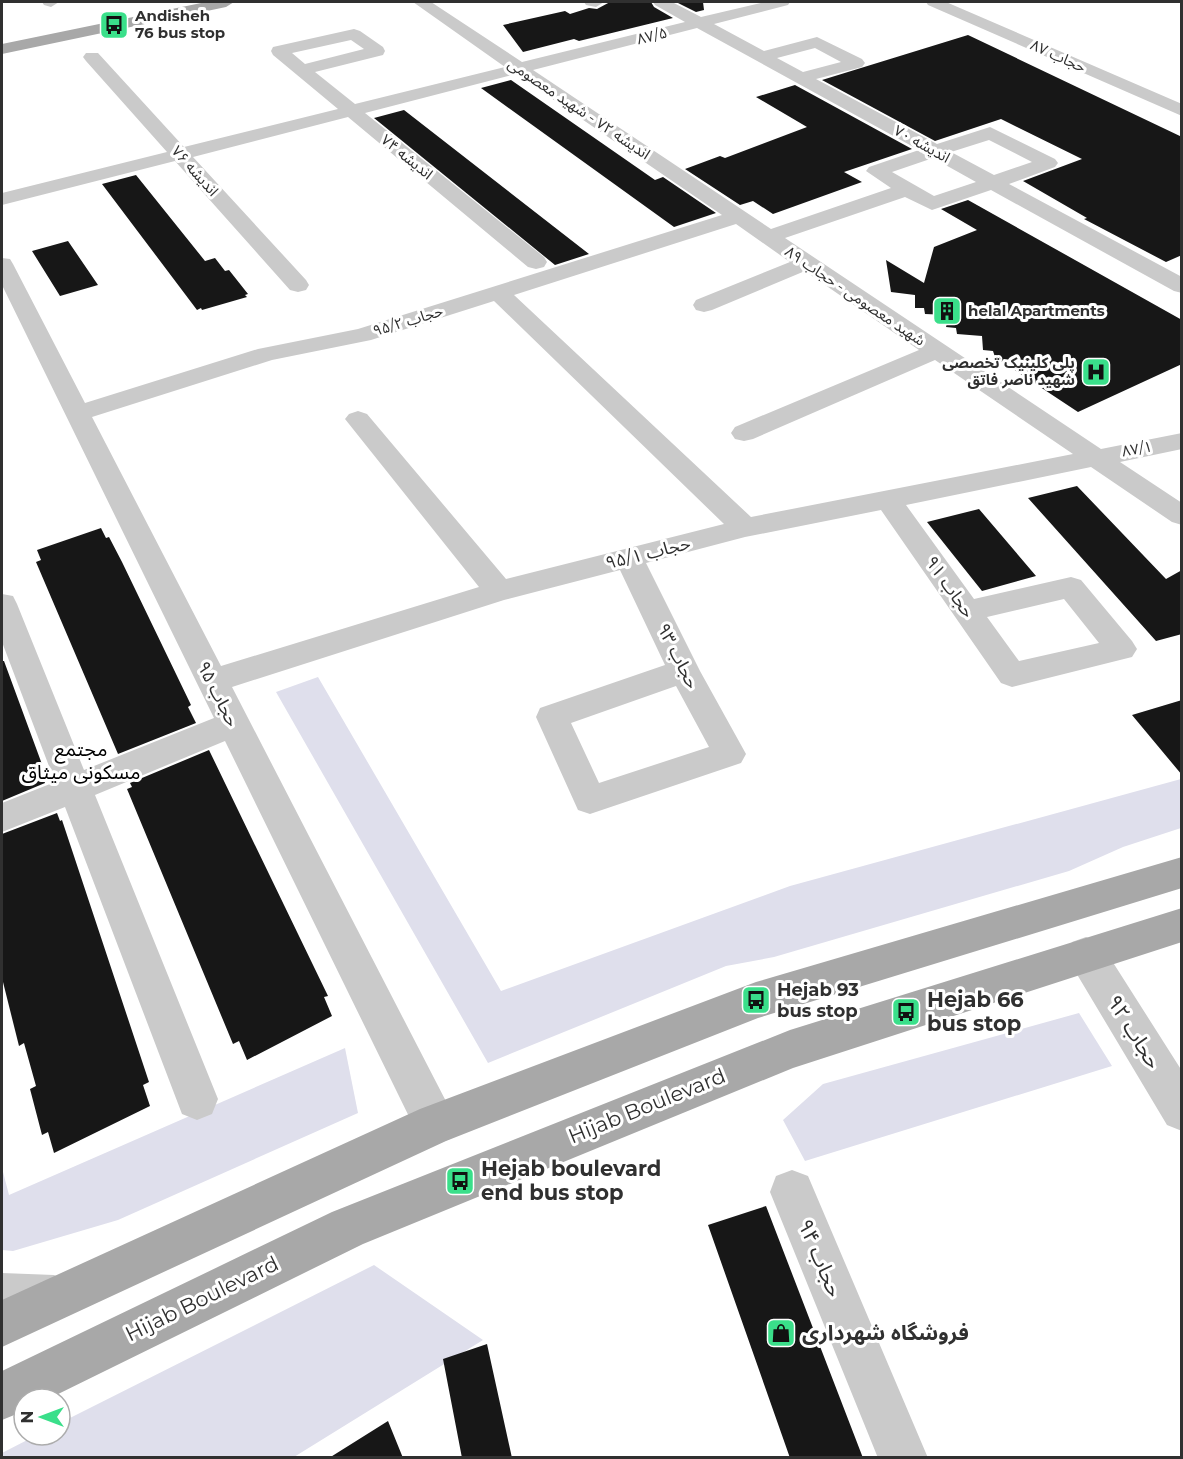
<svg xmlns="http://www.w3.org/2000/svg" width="1183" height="1459" font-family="Montserrat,'Noto Sans Arabic',sans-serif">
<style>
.green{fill:#dfdfec}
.building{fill:#171717}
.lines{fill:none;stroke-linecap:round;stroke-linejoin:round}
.minor{fill:#cacaca;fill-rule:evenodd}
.major{fill:#a8a8a8;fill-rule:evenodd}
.labels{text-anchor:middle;stroke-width:6;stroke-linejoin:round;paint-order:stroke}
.far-poi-label{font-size:15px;font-weight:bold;fill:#303030;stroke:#fff;text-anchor:start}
.far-street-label{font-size:15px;fill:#303030;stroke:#fff}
.street-label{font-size:18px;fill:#303030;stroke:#fff}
.poi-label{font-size:18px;font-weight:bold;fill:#303030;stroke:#fff;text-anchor:start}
.neighbourhood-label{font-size:20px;fill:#000;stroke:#fff}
.near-poi-label{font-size:21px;font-weight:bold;fill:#303030;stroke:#fff;text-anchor:start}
.near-street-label{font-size:21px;fill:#303030;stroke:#fff}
</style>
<rect width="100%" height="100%" fill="#fff"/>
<path class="green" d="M318,677L501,991L790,886L1181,779V828L1123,847L1069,871L774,957L726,966L488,1063L276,692Z
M1079,1013L1112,1066L805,1161L783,1120L823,1084Z
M345,1048L358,1113L118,1220L13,1251L2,1250V1168L9,1195Z
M374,1265L483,1340L294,1457L2,1458V1453L37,1435H60V1423Z"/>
<path class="building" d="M610,2H651L654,7L673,18L579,41L574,39L523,52L503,25L565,11L570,14L589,8L597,9Z
M676,2H703L704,10L696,12Z
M968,35L1182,137V255L1166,262L1084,219L1087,218L1023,181L1082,159L1001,119L935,141L822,80Z
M511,80L655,180L663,177L716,213L674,227L481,88Z
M795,85L912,149L844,172L862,182L773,214L753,201L740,205L685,169L720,156L725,158L807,127L756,97Z
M404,110L589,254L555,265L374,118Z
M136,175L205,261L215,258L225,271L229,270L248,294L245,295L247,297L202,310L201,308L197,310L102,184Z
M968,200L1182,320V364L1078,412L995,357L993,351L983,350L982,336L957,334L956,328L946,327L949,315L925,314L924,308H915V295L891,292L886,260L924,283L934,247L977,230L941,209Z
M68,241L98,285L60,296L32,251Z
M1077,486L1166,579L1182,570V634L1156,641L1028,498Z
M979,509L1036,576L982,591L927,522Z
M101,528L106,538L109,537L122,562L191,705L188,707L196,723L118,754L36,562L41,560L37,550Z
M2,661H4L43,767L40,768L45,783L2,801Z
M1182,700V775L1132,715Z
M209,750L328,996L324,997L332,1016L247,1060L239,1041L233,1044L127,789L132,787L130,783Z
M57,813L60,821L62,820L149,1082L143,1085L150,1106L54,1153L48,1132L42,1135L30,1089L36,1086L24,1043L19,1046L2,978V834Z
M766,1206L863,1458H790L708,1225Z
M487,1344L512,1458H462L443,1359Z
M388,1421L403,1458H329Z"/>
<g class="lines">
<path class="minor" d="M42,2H59L51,7L44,5Z
M413,2H431L522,62L685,22L655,5L653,2H672L701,17L765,2H790L788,5L714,24L764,51L817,37L862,59L865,63L862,67L816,79L937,144L990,127L1055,159L1058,163L1055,167L1009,184L1182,277V293L1174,291L991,190L932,210L905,197L785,238L1101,449L1182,433V449L1120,462L1182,503V525L1172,522L1091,467L906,505L974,599L1071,577L1081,580L1132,641L1137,649L1132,657L1012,687L1001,683L881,510L745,537L646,563L700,671L746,754L741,763L590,814L578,810L536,717L540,708L665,665L620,570L504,600L232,687L450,1109L456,1124L450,1139L435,1145L420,1139L225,741L95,795L218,1099L212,1114L197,1120L182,1114L65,807L2,832V803L55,782L2,642V594L13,596L17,604L84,770L214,718L2,285V258L10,259L13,264L85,403L258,349L358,329L722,215L516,74L365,113L544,257L547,262L544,267L536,269L528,267L348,117L193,157L306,280L309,285L306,290L298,292L290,290L175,161L2,205V193L167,152L86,61L83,57L86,53H98L184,147L338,109L273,55L271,51L273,47L354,29L360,31L383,47L385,51L383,55L315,72L355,104L505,67ZM697,28L919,150L869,167L866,171L891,188L771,229L533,70ZM351,40L364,49L305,64L292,53ZM815,48L841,62L803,72L777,58ZM989,140L1032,162L994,175L951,152ZM933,158L976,182L934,196L892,172ZM736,224L790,262L696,300L693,305L696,310L704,312L712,310L805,271L919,350L735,427L731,433L735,439L744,441L753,439L935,360L1073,454L751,517L514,295ZM494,301L724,524L506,579L367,414L358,411L349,414L345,419L349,424L479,587L221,666L92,417L272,360L371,340ZM1064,599L1099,643L1019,661L987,617ZM676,686L709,747L599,783L571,723Z
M584,2H604L596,7L586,5Z
M926,2H946L1182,104V116L928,5Z
M1086,937L1100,942L1182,1071V1131L1167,1125L1072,966L1067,954L1072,942Z
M792,1170L808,1176L928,1458H878L770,1192L776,1176Z
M2,1273L54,1275L70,1282L77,1298L70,1314L54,1321L2,1319Z"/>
<path class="major" d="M206,2H234L226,7L2,54V44Z
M1182,857V888L758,1018L446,1141L2,1347V1300L420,1109L756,982Z
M1182,908V942L793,1068L363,1244L48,1399H24V1411L2,1420V1371L332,1212L790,1030Z"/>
</g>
<defs>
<g id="bus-square" transform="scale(1.5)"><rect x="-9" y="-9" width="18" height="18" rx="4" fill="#3adf8a" stroke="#fff"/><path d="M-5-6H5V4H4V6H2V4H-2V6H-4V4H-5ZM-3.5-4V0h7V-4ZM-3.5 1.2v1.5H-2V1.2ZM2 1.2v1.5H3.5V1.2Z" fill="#111"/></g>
<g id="building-square" transform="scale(1.5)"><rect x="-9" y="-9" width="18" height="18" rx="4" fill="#3adf8a" stroke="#fff"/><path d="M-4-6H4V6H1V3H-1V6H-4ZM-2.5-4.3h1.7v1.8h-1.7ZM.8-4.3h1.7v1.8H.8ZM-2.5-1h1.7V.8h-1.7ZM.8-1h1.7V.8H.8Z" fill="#111"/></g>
<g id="hospital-square" transform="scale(1.5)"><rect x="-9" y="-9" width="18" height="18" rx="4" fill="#3adf8a" stroke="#fff"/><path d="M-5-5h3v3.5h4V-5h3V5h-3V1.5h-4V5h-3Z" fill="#111"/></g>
<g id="shop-square" transform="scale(1.5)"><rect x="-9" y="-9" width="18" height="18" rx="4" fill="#3adf8a" stroke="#fff"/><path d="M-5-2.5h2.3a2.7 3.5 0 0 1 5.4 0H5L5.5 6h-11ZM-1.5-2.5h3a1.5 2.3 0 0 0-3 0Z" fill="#111"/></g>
</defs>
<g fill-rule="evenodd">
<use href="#bus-square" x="114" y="25"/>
<use href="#building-square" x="947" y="311"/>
<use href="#hospital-square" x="1096" y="372"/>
<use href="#bus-square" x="756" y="1000"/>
<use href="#bus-square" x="906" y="1012"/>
<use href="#bus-square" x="460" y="1181"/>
<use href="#shop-square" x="781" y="1333"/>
</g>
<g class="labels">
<g class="far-poi-label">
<text x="135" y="21">Andisheh<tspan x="135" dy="17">76 bus stop</tspan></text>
<text x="968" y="316">helal Apartments</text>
<text x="1075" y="368" text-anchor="end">پلی کلینیک تخصصی<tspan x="1075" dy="17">شهید ناصر فاتق</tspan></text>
</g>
<g class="far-street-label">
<text transform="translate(652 36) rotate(-14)" y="5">۸۷/۵</text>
<text transform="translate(1058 56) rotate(24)" y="5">حجاب ۸۷</text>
<text transform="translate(579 109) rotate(34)" y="5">اندیشه ۷۲ - شهید معصومی</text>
<text transform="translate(922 144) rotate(29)" y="5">اندیشه ۷۰</text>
<text transform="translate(407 157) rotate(39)" y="5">اندیشه ۷۴</text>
<text transform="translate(195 171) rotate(48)" y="5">اندیشه ۷۶</text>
<text transform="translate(855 296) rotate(34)" y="5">شهید معصومی - حجاب ۸۹</text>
<text transform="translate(408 321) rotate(-17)" y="5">حجاب ۹۵/۲</text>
<text transform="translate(1137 449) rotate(-10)" y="5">۸۷/۱</text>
</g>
<g class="street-label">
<text transform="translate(648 553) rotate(-14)" y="6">حجاب ۹۵/۱</text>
<text transform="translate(950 587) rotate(55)" y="6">حجاب ۹۱</text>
<text transform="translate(678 656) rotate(63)" y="6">حجاب ۹۳</text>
<text transform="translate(218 694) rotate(63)" y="6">حجاب ۹۵</text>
</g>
<g class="poi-label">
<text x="777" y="996">Hejab 93<tspan x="777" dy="21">bus stop</tspan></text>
</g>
<g class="neighbourhood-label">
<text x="81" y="756">مجتمع<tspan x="81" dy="23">مسکونی میثاق</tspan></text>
</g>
<g class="near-poi-label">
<text x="927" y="1007">Hejab 66<tspan x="927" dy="24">bus stop</tspan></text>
<text x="481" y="1176">Hejab boulevard<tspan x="481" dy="24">end bus stop</tspan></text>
<text x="802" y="1340">فروشگاه شهرداری</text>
</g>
<g class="near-street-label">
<text transform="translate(1134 1032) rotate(58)" y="7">حجاب ۹۲</text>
<text transform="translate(647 1106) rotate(-22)" y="7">Hijab Boulevard</text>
<text transform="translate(820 1258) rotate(67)" y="7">حجاب ۹۴</text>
<text transform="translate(202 1299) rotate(-26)" y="7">Hijab Boulevard</text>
</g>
</g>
<rect width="1183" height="1459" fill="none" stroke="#303030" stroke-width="6"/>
<g transform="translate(42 1417) rotate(270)"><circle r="28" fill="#ffffff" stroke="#acacac" stroke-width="1.5"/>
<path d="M0-4.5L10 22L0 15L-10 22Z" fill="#3adf8a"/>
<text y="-9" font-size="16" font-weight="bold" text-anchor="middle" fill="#303030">N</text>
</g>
</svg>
